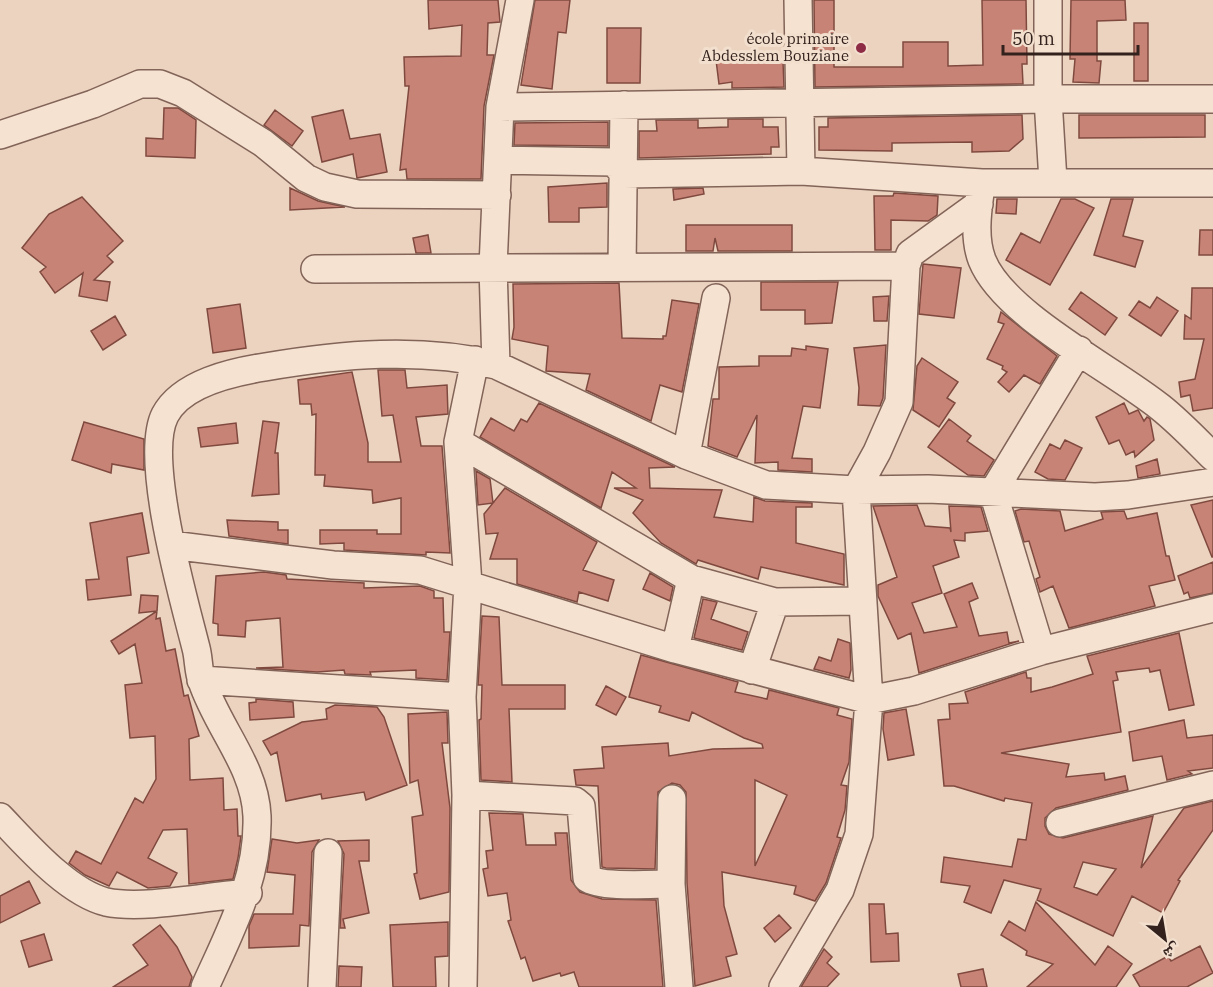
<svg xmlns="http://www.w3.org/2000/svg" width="1213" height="987" font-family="'IBM Plex Serif','Noto Naskh Arabic',serif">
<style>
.building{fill:#c78476;stroke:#80493f;stroke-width:1.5;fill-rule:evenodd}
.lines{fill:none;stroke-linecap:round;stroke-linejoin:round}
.minor-casing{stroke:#826458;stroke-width:30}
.minor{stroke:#f6e2d1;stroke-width:27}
.poi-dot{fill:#8e2b45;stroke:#f3dfce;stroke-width:2}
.labels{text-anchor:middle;stroke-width:6;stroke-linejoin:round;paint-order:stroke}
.poi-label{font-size:15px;fill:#32211c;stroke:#f3dfce;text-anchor:end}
</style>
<rect width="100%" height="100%" fill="#ebd3bf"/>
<path class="building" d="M428,0H498L500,22L488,23L487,55H494L484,106L481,179H407L406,169L400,170L409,86H405L404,57L461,56L462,25L429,29Z
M535,0H570L566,33L558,32L552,89L521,85Z
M814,0H834V67H903V42H948V66L983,65L982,0H1026L1027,64H1022L1023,84L815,87Z
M1071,0H1125L1126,20L1097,21V61H1101L1099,83L1073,82L1075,59H1070Z
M1134,23H1148V81H1134Z
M607,28H641L640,83H607Z
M760,59V62H783L784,87L732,88V82L719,84L716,60Z
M164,108H178L196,120L195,158L146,156V138L163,139Z
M275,110L303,131L292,146L264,125Z
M343,110L350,139L380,134L387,172L357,178L353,154L322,162L312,117Z
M1022,115L1023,139L1009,151L972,152V142L892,143V151L819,150V127H828V118Z
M1079,115H1205V137L1079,138Z
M728,119H763V127H778L779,147H771V154L639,158V131H657L656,120H698V128L728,127Z
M608,122V146L514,145L515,123Z
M607,183V207L579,208V222H549L548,187Z
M290,188L318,201L345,207L290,210Z
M703,188L704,194L674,200L673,189Z
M894,193L938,196L937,215L928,221L891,220V250H875L874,196H893Z
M82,197L123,241L107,256L113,262L94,280L110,282L107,301L79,296L83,273L55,293L40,272L46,267L22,248L49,214Z
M997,199H1017L1016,214L996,213Z
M1061,199H1075L1094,208L1050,285L1006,260L1021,233L1040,243Z
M1111,199H1133L1123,236L1143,241L1135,267L1094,255Z
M686,225H792V251H718L715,238L713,251H686Z
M1200,230H1213V255H1199Z
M428,235L431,253H416L413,238Z
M923,264L961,268L954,318L919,314Z
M761,282H838L832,323L805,324V310H761Z
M619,283L622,338L663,339V336H666L672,300L699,304L682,392L660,385L651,421L586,390L590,374L546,371L548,346L512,339L514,327L513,284Z
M1192,288H1213V408L1193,411L1190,395L1181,397L1179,382L1195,379L1204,339H1184L1185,315L1191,319Z
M1081,292L1117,318L1105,335L1069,309Z
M889,296L887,321H874L873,297Z
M1157,297L1178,311L1161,336L1129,315L1139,301L1150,308Z
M240,304L246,348L213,353L207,309Z
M1001,312L1057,356L1040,384L1024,375L1009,392L998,382L1007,372L1002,369L1003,366L987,359L1004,324L998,322Z
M115,316L126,335L103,350L91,331Z
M886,345L883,398L880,406L858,405L859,388L854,348Z
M806,346L828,349L820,408L803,406L792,458L812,459V472L778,470V462L755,463L757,415L737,457L708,446L713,399H719V367L759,366V356H791L792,348L806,350Z
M922,358L958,382L947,398L955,403L939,427L913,410L917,366Z
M378,370H405L407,388L447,385L448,414L416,417L421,446H442L450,553L426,552V555L344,550V543L320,544V530H377V534H401V498L373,503L372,490L324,486L325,475H315L316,414L312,415L311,404H300L298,380L352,372L368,443V462H401L393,415L382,416Z
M539,403L675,467L649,468L650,488L722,490L714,517L753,522L754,497L765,501L812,503V507H796V543L844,554V585L761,567L758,579L698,560L696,564L661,543L633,513L643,500L614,488H636L612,472L601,508L480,437L491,418L514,431L521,419L527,422Z
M1124,403L1129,414L1138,410L1144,421L1147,417L1150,419L1154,440L1135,457L1134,451L1126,455L1119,440L1109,444L1096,417Z
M949,419L971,436L967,441L994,460L984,476L968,475L928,447Z
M263,421L279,423L275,453H278L279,494L252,496Z
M84,422L144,439V470L112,464L111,473L72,460Z
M236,423L238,443L201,447L198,428Z
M1065,440L1082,448L1065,480L1048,479L1035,472L1050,444L1060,449Z
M1157,459L1160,474L1138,478L1136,466Z
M476,471L490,479L493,503L505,488L597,542L583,570L614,580L608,601L579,592L577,602L517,584V559H490L498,533L486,534L484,514L493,503L478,505Z
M1213,500V557H1212L1191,505Z
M917,505L925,526L950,528L951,532L949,506L981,507L988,531L965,533V541L954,540L959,557L933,566L942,593L912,603L924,633L957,627L944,594L972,583L978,598L969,602L979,636L1007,632L1009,643L1019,641L919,673L911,633L898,639L878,596V585L897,577L873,506Z
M1021,509L1060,511L1065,531L1103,519L1101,512L1124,511L1127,519L1157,513L1166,556H1169L1175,580L1149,586L1155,606L1069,628L1053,586L1040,592L1036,579L1040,577L1029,541L1024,542L1015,511Z
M142,513L149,553L127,557L131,595L88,600L86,580L99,579L90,523Z
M227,520L278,522V530H288V544L229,536Z
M1213,562V593L1190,598L1188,592L1184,594L1178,576Z
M264,572L286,575L287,579L364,583V588L420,586L434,591V598H443L444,632H450L447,680L416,678V670L370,672L371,675L345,674L344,670L317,672L256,668L283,667L280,618L246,621L245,637L218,635V624L213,623L216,576Z
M650,573L673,587L670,601L643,589Z
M141,595L158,596L157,611L139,613Z
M703,599L717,602L711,619L748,632L742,650L694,638Z
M157,611L156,619L160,618L166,651L175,649L184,696L188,695L199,736L189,739L190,780L223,778L224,810L237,809L238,836H241L238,858L233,879L189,884L187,829L163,830L148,858L177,873L170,886L148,888L117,872L109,886L85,875L69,863L76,851L101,864L135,798L143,803L156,779L155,736L130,738L125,685L142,683L135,644L119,654L111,641Z
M482,616L499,617L502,685H565V709H509L512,782L481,780L479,720L481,719L482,685H478Z
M1179,633L1194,705L1169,710L1160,670L1150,672L1149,668L1116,672L1118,680L1113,681L1121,732L1001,753L1069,764L1066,777L1104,773L1105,780L1125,776L1128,790L1056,808L1045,818V826L1049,834L1063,838L1153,816L1141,868L1184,808L1213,801V830L1178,880L1180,881L1163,913L1132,896L1113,936L1037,900L1041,889L1004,880L991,913L964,902L970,886L941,882L944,857L1012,867L1018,839L1026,840L1032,803L1005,798L1004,801L954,786H944L938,720L950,719L949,704L968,703L965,692L1026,672L1027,678H1031V692L1052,687L1093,674L1087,656ZM1083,862L1116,869L1097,895L1074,887Z
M838,639L850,643L851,670L849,678L814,669L819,657L831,661Z
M641,655L738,682L735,692L767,699L769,690L839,708L837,715L852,719L849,762L841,785L847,786L845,810L837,837L841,838L826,883L815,901L794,894L796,886L722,872L724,906L737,954L726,957L731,976L695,986L687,883L686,792L680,785L672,783L658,792L655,869L606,868L602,867L598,786L576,785L574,770L604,768L602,747L668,743L669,756L713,749L763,748L762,744L744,738L692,712L689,721L659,712L661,706L629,697ZM755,780L787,795L755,866Z
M606,686L626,697L616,715L596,705Z
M256,699L293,702L294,717L250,720L249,703L256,702Z
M335,705L377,707L384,717L407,785L366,800L364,792L322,799L321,794L286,801L277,752L271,755L263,741L302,722L327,719L326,709Z
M906,709L914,755L888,760L883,729L884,713Z
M447,712L448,743H442L450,808L449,892L420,899L414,874L417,873L412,817L423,815L418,780L410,783L408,714Z
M1184,720L1187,738L1213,735V768L1188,771L1192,774L1167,780L1162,756L1133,761L1129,732Z
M489,813L523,814L526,845H556L555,833H567L571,880L580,892L602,899L656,900L663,987H579L574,972L561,976L560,973L533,981L525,957L521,959L508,921L511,920L507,893L488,896L483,869L488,868L486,851L493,850Z
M272,839L297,843L319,840L312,852L309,926L300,925L299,946L249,948V926L254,914H293L295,875L267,872Z
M369,840V861H359L369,913L343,919L345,928H340L344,854L338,841Z
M29,881L40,903L0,923V896Z
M1036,902L1095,965L1108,946L1132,964L1116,987H1027L1053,964L1026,955L1027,951L1001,935L1009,921L1025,931Z
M869,904H884L886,934L898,933L899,961L871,962Z
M779,915L791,928L775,942L764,928Z
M448,922V956L435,957L436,987H393L390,925Z
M160,925L177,947L192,977L189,987H113L148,965L133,945Z
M44,934L52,960L29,967L21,941Z
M1200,946L1213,973L1187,987H1140L1133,975L1168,956L1171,961Z
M824,949L832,957L827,963L839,974L827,987H801Z
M339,966L362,967L361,987H338Z
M983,969L987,987H961L958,974Z"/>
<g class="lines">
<g class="minor-casing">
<path id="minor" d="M798,0L801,171
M1048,0V99L1053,181
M500,107L1048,99H1213
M0,135L93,104L140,84H160L183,93L263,143L306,178L325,187L357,194L497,195
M499,160L614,162L624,174L801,171L982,183H1213
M980,193C977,214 974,239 982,260C1004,315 1113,369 1160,407C1179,422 1196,440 1213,457
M622,267L624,105
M315,269L906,266
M496,365L493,267L500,107L520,0
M458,442L691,579L675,649
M686,455L716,298
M171,545L333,565L420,570L675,649L869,700L914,691L1041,651L1213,608
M691,579L775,602L862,601
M1041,651L993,492L1079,350
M752,670L775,602
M201,680L462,697
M466,795L575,801L581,806L587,878C601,888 652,884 671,884L672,799
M0,817C27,845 67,892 106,902C143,910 208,896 248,893
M1060,823L1213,785
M671,884L679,987
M205,987C230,931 259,879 257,816C255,766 217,727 202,681C198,671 199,659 196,648C184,600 143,458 165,415C182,383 233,372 265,367C341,354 420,347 496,365L686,455L766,485L856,490L928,489L1095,497L1128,495L1213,482
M322,987L328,853
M463,987L466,795L462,697L468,584L458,442L475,360
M783,987L840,890L859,834L869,700L856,490L877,452L899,402L906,266L910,254L979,204"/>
</g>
<use href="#minor" class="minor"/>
</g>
<circle class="poi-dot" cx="861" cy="48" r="6"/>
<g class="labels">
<g class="poi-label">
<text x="849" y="44">école primaire<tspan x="849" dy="17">Abdesslem Bouziane</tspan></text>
</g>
</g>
<g transform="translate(1165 939) rotate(150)" stroke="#f3dfce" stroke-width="4.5" paint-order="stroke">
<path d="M0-4.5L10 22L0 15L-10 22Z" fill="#32211c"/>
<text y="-9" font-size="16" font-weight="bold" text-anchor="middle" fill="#32211c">ش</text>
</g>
<path d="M1003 45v9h135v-9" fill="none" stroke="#32211c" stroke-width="3"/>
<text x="1012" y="45" font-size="18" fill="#32211c" stroke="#f3dfce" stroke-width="4.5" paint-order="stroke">50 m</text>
</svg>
